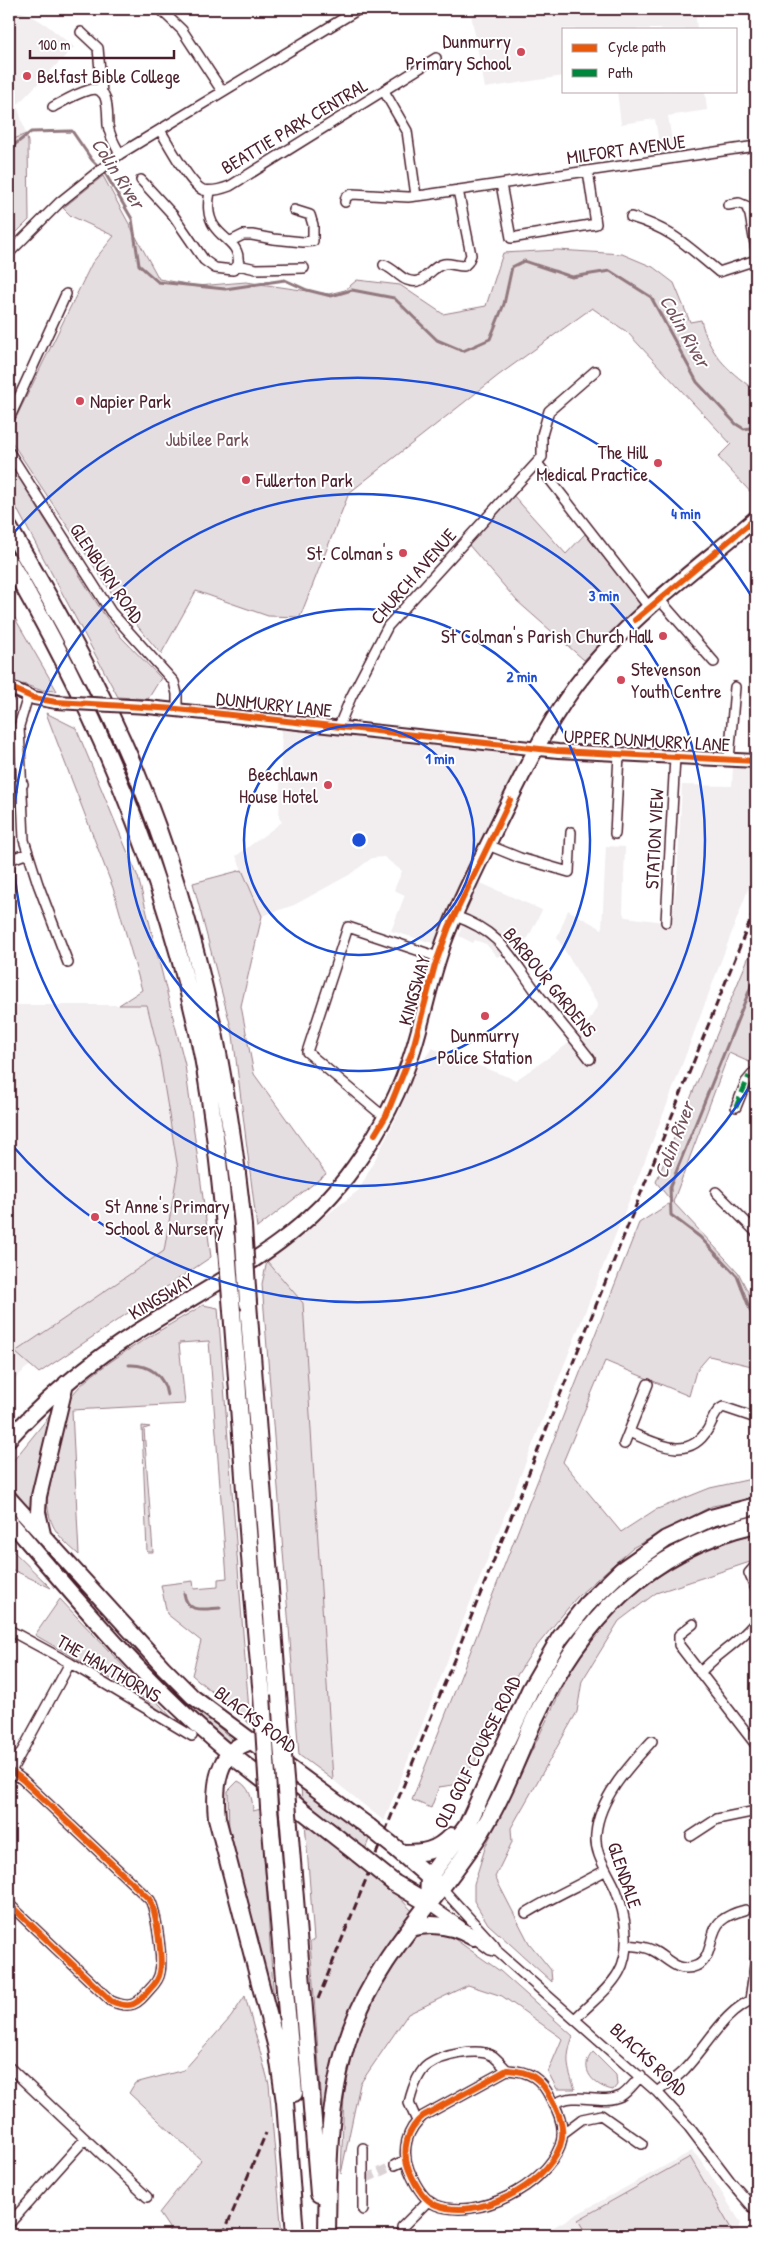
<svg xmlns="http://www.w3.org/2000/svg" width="765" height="2244" font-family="'Patrick Hand',sans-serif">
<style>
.built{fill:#f2eeef}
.green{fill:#e5dee0;stroke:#987e86}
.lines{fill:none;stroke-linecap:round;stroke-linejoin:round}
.stream{stroke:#91787e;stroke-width:3}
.street-tunnel{stroke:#dbd2d5;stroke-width:9;stroke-dasharray:9 4.5;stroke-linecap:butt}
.street-casing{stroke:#4a1f2b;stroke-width:12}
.secondary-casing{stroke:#4a1f2b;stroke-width:16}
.primary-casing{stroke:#4a1f2b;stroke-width:18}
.highway-casing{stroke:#4a1f2b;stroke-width:20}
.street{stroke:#fff;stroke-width:9}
.secondary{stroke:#fff;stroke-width:12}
.primary{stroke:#fff;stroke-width:14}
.highway{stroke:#fff;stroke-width:16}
.rail{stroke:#4a1f2b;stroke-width:3;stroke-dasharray:8 4;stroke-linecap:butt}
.secondary-bridge-casing{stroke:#4a1f2b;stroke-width:16;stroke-linecap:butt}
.highway-bridge-casing{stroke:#4a1f2b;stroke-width:20;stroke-linecap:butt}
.secondary-bridge{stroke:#fff;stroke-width:12}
.highway-bridge{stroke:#fff;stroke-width:16}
.quiet{stroke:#00873e;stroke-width:5;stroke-dasharray:10 5;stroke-linecap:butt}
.cycleway-casing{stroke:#fff;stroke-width:9}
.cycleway{stroke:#e8590c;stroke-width:6}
.ring{fill:none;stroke:#1d4ed8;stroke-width:2.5}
.poi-dot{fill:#d1495b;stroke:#fff;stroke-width:2}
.labels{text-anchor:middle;stroke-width:4;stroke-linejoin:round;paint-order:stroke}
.poi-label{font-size:19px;fill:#4a1f2b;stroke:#fff;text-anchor:end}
.street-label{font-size:19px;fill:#4a1f2b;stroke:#fff}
.park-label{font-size:19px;fill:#714f58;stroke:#fff}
.water-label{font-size:20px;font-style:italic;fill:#74535c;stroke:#fff}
.centre{fill:#1d4ed8;stroke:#fff;stroke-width:2.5}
.ring-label{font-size:15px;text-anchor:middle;font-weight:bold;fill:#1d4ed8;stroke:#fff;stroke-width:4;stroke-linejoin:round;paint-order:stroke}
</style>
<rect width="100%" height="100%" fill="#fff"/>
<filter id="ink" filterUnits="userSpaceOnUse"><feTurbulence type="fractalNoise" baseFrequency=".02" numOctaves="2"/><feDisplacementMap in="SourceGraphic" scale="10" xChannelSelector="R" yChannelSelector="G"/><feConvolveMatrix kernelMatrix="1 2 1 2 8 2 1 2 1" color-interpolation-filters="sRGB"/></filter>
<g filter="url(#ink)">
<path class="built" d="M9,9H15L32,16L48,26L74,47L17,105L26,134L9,141Z
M470,9H695L697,29H564V76L485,88Z
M617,91H705L707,110L668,116L674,153L661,155L655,119L621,124Z
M282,725L509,750L518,764L478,844L480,846L436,944L391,931L405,895L394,890L402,871L384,857L372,858L349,875L294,905L262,916L236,856L282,822L279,818Z
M733,766L756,768V856L750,884L668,1102L384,1821L333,1780L303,1303L267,1261L359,1190L398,1115L416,1070L432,1048L516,1080L565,1046L583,1031L598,1005L557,938L568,910L602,929L606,846L625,847L623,913L626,917L672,923L677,878L682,785L732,786Z
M476,881L542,910L528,938L497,957L486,944L475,940L473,943L459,936L465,910Z
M9,1005H147L159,1054L178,1169L187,1265L25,1369L9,1386Z
M692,2151L701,2160L741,2223L737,2235H539Z"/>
<path class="green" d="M26,134L28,142L29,220L9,240V141Z
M103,176L159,279L198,286L246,282L329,294L345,290L357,280L400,285L443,314L486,306L503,253L558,250L622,254L653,267L674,283L690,322L701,320C709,353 726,369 752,388H756V498L718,457L731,444L627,332L592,308L499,375L349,493L300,617L268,616L196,591L161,654L119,604L9,438V432L92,263L114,236L71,216L63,208Z
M9,462L103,613L121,637L161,678L148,699L118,697L9,494Z
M512,494L566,554L585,534L641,604L584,660L517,601L468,544Z
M9,608L57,691L40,690L23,684L11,704H9Z
M46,713L76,728L138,877L185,1065L211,1257L39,1373L15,1352L164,1251L178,1169L159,1054L147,1005H119L142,990L113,888Z
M242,870L262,916L241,1006L254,1074L326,1174L257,1228L233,1035L193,883Z
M756,939V1030L749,1062L729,1053L673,1202L738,1272L756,1308V1367L709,1356L696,1371L689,1396L605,1361L563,1462L621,1532L655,1510L710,1488L756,1478V1498L712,1506L632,1548L577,1597L532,1652L494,1711L475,1761L464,1779L453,1785L439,1787L431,1808L412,1800L639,1223L672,1202L656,1182Z
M267,1261L303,1303L333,1780L299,1755L262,1284Z
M203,1305L218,1308L250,1724L192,1675L201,1641L167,1614L161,1585L193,1581L194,1589L218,1587V1579L227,1578L209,1341L179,1343L185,1404L72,1410L79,1555C59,1537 49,1528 47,1500L69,1400C85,1370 171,1325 203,1305Z
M51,1414H53L32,1513L9,1483V1466Z
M142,1426L150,1427L144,1429L153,1552H147Z
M756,1514V1521L643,1569L532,1707L485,1809L464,1842L540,1685L568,1637L596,1603L620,1580L669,1546L722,1523Z
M756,1533V1560L656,1593L619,1621L582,1681L577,1712L511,1828L512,1842L495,1877L529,1943L551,1970L552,1982L488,1924L474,1901V1884L486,1845L573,1666L621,1604L662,1574L711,1546Z
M9,1547L51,1588L9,1568Z
M60,1599L177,1723L139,1695L35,1635Z
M135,1646L157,1673L232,1739L227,1744L155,1676L133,1647Z
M238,1781C249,1786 253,1799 253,1811L261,1809L275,2018L254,1942L259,1939L243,1892L229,1834L228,1791Z
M301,1784L370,1837L364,1852L302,1804Z
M305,1822L398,1896L414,1913L449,1935L500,1971L573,2036C565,2059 567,2067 575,2089H557L548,2072L562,2039L560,2037L502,1996L468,1985L408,2014L360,2084L341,2174L344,2094L358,2032L323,2119L310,1942L314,1940Z
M245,1996L269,2084L282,2235H169V2228L159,2213L201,2160L129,2093L135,2083L184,2070L231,2017Z
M593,2052L616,2075L617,2085L613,2090C595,2087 577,2069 593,2052Z
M690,2157L733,2232L727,2235H587L578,2220Z"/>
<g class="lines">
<path class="stream" d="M9,149L31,132L72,131L92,160L105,173L132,219L139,265L158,282L225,289L285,280L307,290L331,296L352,290L394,298L437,340L463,351L490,339L504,304L512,267L524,261L572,277L610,271L651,297L697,382L736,424L744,429L756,427
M756,974L670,1187L671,1215L700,1237L737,1276L756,1325
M129,1365C149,1364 164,1375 167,1395
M184,1593C187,1614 203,1609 220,1608"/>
<path class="street-tunnel" d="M367,2178L395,2165"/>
<g class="street-casing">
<path id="street" d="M160,9L182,30L222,91
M81,32L98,48L102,93
M384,91L407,131L416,196
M53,107C64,101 77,93 89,90C110,84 107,112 108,125C109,135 115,145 120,154
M160,130C168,143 190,185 203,190C212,192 222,189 230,186L436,58
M141,180L173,215L204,260L215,268L233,270L238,265L256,269L304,268
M501,184L511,238L596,224L588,171
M210,191C208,203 207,215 214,226C224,241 241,244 238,265
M345,202L346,197L352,194L408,197L425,195L756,146
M728,205L739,203L746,206L750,215L756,250
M631,217C672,229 687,246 719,272L756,260
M231,241L243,235H252L273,239L303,242L313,241V225L310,215L294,210
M9,253L60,202L120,154L359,9
M384,265C394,269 399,277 407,280C426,287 428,267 444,264C450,263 457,266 464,266L468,262L471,255L458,190
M9,419L66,294
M9,452L111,612L174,682L177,694V709
M537,463L649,607
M659,599L714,662
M28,696L19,726L24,840L38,884L68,963
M339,726L351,697L388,626L542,457V435L549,411L595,371
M729,760L735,687
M9,787L23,784
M615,834L619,754
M488,845L520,858L569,872L571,832
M9,860L28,853
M455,916C501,932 510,956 537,993C554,1015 573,1037 590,1059
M666,922L675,757
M736,1107L746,1082L756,1070
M386,1116L377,1111L307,1052L348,927L438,957
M716,1192L756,1232
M629,1432C656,1443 688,1463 708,1429C712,1422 715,1411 723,1407L756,1418
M624,1444L648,1384
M756,1565L749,1573L756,1589
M693,1624L679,1635V1645L756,1745
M9,1630L70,1663L192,1736
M700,1673C717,1653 741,1642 756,1621
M9,1775L70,1663
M691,1836L717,1819L756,1811
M441,1887L494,1945L498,1952L657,2092L689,2127L730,2181L756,2211
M428,1903L461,1926
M9,1904L111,2001C132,2010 137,2004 150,1989C155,1984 159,1979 160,1972C163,1959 156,1911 150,1900L23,1780L11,1771
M526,1913C552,1897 580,1885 606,1870
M470,1935L490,1950L498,1952
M626,1945C635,1946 644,1946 652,1950C667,1957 677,1974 696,1966C714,1959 708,1932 721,1921C728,1915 737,1912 745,1910
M750,2000L756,1958
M575,2019C589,2004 609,1990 619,1972C632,1949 625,1913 616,1890C608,1871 594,1855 596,1834C599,1798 629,1766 652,1741
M9,2067L147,2197
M507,2070C530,2071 541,2078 551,2099C559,2112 566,2130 560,2146C545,2186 477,2221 436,2205C423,2200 414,2182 409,2170C401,2150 407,2129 423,2116Z
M657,2092C666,2084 677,2078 685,2069C707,2046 725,2009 756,1998
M554,2104C577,2090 600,2106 621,2096C629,2091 634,2083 641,2076
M417,2121L409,2103C412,2091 418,2072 428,2065C442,2055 478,2047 493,2056C498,2060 503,2066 507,2070
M562,2134L582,2119L601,2115L642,2144
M395,2165L406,2160
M363,2210V2148
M9,2224L85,2139
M402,2235V2227L429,2200"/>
</g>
<g class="secondary-casing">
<path id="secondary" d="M9,687L34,698L56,702
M148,707L558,751L756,761"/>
</g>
<g class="primary-casing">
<path id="primary" d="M9,1439C42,1402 79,1371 120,1343C202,1287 295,1251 354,1167C380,1131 401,1090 414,1047C426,1008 433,967 449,929C465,889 485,851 504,812C528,763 553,712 588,670C637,611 699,567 756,518
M9,1498L163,1667L193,1697L252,1741
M9,1520C78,1601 147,1685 229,1753
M43,1534L38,1512L39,1496L66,1383"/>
</g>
<g class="highway-casing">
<path id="highway" d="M9,528C54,604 98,683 133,765C195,913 227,1068 243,1226
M9,561C99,715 169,881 203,1057C214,1117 220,1177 226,1237
M248,1303L281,1733
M232,1311C242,1439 249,1567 262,1695
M229,1753L358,1854
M269,1807L294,2093
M290,1837L319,2194
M399,1851L437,1884
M402,1853C423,1853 436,1852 451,1836
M394,1883L428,1903
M428,1903L429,1877L467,1826L530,1690L560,1638L587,1604L622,1570L666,1539L711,1518L756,1506
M410,1928C432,1922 453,1925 473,1937
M295,2235L285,2102L277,2048L217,1818C214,1787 216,1750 252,1741L369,1827
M327,2235C328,2166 327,2096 351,2030C378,1954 439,1899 481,1832C503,1797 517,1758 534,1720C580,1621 647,1549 756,1524"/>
</g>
<use href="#street" class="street"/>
<use href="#secondary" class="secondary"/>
<use href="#primary" class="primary"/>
<use href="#highway" class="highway"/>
<path class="rail" d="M318,1999L756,906
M223,2235L266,2133"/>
<g class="secondary-bridge-casing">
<path id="secondary-bridge" d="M56,702L148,707"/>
</g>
<g class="highway-bridge-casing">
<path id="highway-bridge" d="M243,1226L248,1303
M226,1237L232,1311
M262,1695L269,1807
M281,1733L290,1837
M369,1827L398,1850
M358,1854L394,1883"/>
</g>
<use href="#secondary-bridge" class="secondary-bridge"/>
<use href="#highway-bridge" class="highway-bridge"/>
<path class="quiet" d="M736,1107L749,1076"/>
<g class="cycleway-casing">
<path id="cycleway" d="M635,620L756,518
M9,687L34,698L56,702L177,709L558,751L756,761
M375,1134L386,1116L412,1052L435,965L449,927L510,800
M9,1904L111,2001C132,2010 137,2004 150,1989C155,1984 159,1979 160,1972C163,1959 156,1911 150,1900L23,1780L11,1771
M507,2070C530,2071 541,2078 551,2099C559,2112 566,2130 560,2146C545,2186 477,2221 436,2205C423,2200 414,2182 409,2170C401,2150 407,2129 423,2116Z"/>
</g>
<use href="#cycleway" class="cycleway"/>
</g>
</g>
<g class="ring">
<circle cx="359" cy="840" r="115"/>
<circle cx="359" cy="840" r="231"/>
<circle cx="359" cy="840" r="346"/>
<path d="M755 1078A462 462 0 0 1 10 1143M10 537A462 462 0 0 1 755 602"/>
</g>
<g class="poi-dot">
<circle cx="521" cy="52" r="5"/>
<circle cx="27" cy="76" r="5"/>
<circle cx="80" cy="401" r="5"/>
<circle cx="658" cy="463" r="5"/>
<circle cx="246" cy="480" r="5"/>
<circle cx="403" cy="553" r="5"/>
<circle cx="663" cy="636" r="5"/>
<circle cx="621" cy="680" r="5"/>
<circle cx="328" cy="785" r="5"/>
<circle cx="485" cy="1016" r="5"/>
<circle cx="95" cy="1217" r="5"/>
</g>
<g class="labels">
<g class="poi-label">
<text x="511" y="48">Dunmurry<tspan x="511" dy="22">Primary School</tspan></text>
<text x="37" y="83" text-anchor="start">Belfast Bible College</text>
<text x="90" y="408" text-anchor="start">Napier Park</text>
<text x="648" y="459">The Hill<tspan x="648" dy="22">Medical Practice</tspan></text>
<text x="256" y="487" text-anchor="start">Fullerton Park</text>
<text x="393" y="560">St. Colman's</text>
<text x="653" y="643">St Colman's Parish Church Hall</text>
<text x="631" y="676" text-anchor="start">Stevenson<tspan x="631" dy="22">Youth Centre</tspan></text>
<text x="318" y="781">Beechlawn<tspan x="318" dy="22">House Hotel</tspan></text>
<text x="485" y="1042" text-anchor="middle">Dunmurry<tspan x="485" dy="22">Police Station</tspan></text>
<text x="105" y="1213" text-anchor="start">St Anne's Primary<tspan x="105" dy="22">School &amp; Nursery</tspan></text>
</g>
<g class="street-label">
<text transform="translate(294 126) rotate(-31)" y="7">BEATTIE PARK CENTRAL</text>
<text transform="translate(626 149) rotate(-8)" y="7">MILFORT AVENUE</text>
<text transform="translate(107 573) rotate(56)" y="7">GLENBURN ROAD</text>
<text transform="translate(413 576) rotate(-49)" y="7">CHURCH AVENUE</text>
<text transform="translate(274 704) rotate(6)" y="7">DUNMURRY LANE</text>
<text transform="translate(647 740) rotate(3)" y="7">UPPER DUNMURRY LANE</text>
<text transform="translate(654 839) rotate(-87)" y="7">STATION VIEW</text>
<text transform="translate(550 982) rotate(51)" y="7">BARBOUR GARDENS</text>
<text transform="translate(414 990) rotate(-74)" y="7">KINGSWAY</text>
<text transform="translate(161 1296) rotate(-31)" y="7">KINGSWAY</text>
<text transform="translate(109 1668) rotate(30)" y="7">THE HAWTHORNS</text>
<text transform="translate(256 1719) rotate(37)" y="7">BLACKS ROAD</text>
<text transform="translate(477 1752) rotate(-63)" y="7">OLD GOLF COURSE ROAD</text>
<text transform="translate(625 1875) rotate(71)" y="7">GLENDALE</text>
<text transform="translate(649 2059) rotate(43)" y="7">BLACKS ROAD</text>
</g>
<g class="park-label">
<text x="207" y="446">Jubilee Park</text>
</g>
<g class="water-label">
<text transform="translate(118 173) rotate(57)" y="7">Colin River</text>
<text transform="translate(685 331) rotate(60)" y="7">Colin River</text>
<text transform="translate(674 1140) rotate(-69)" y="7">Colin River</text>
</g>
</g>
<circle cx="359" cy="840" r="8" class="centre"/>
<g class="ring-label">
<text x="686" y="519">4 min</text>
<text x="604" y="601">3 min</text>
<text x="522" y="682">2 min</text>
<text x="440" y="764">1 min</text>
</g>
<rect width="765" height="2244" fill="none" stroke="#fff" stroke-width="30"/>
<rect x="15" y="15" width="735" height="2214" fill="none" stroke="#4a1f2b" stroke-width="2" filter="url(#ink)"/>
<rect x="562" y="28" width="175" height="65" fill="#ffffff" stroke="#b7a5aa"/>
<rect x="572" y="44" width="25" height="8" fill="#e8590c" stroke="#b7a5aa"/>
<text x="608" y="52" font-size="15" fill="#4a1f2b">Cycle path</text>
<rect x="572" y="69" width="25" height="8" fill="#00873e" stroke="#b7a5aa"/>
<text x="608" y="78" font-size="15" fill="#4a1f2b">Path</text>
<path d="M30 50v8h144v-8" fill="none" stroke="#4a1f2b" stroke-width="2.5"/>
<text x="38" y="50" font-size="15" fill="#4a1f2b" stroke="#ffffff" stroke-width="4" paint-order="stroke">100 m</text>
</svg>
